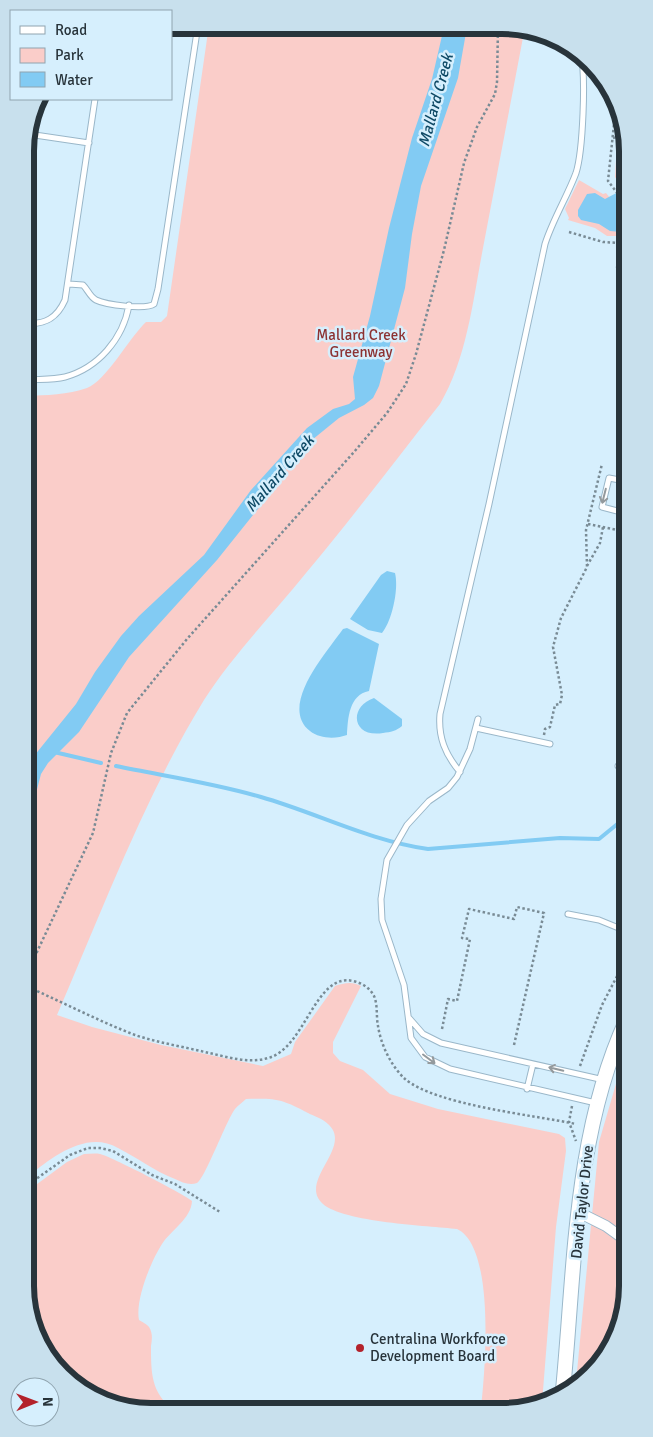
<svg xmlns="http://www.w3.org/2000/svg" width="653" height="1437" font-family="Signika,sans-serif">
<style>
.green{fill:#facdc9}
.water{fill:#82cbf3}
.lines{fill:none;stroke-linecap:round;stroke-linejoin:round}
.stream{stroke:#82cbf3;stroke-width:4}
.lane-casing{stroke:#9ab7c9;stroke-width:7}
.street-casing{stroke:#9ab7c9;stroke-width:12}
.secondary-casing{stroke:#9ab7c9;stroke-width:16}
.path{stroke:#798b95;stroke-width:2.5;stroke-dasharray:2.5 2.5;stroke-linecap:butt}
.lane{stroke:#fff;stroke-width:5}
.street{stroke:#fff;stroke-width:10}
.secondary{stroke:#fff;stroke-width:14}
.oneway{stroke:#949a9d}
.poi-dot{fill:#b3222b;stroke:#d6effd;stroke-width:2}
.labels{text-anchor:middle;stroke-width:5;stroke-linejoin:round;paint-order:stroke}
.park-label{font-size:15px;fill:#8c3232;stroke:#d6effd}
.street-label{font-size:15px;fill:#28343b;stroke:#d6effd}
.poi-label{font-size:15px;fill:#28343b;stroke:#d6effd;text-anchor:start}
.water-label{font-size:16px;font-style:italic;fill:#0e4965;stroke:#d6effd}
.rim{fill:none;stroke:#28343b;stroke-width:6}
</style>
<rect width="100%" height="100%" fill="#d6effd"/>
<path class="green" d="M209,25L525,27C511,101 497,174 483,248C473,300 467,358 440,404C395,461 352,518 306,573C272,615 233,655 204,700C144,798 102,911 57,1015L92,1027L161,1045L263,1066L291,1054L295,1042L335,986C344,983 352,981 361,986L333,1042V1053L340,1061L363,1070L390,1094L438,1109L559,1134L565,1138L566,1151L556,1227L542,1403L535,1408H481C485,1372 496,1247 457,1229C429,1226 343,1222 323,1204C297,1181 354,1147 328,1124C323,1119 314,1116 308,1113C282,1099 276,1098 246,1099C243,1102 238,1105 235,1109C226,1121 205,1179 197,1183C189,1186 182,1182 175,1179C154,1171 138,1158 118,1148C87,1130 52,1157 29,1176L26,396C46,395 68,395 87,388C106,381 129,338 146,322H161L167,316Z
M624,141V190L615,177L617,143Z
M579,180L603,194L606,193L624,215V236H607L595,228L568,220L569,218L565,209Z
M625,1053L627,1054L628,1295L618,1335L597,1369L576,1382L599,1142Z
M84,1154C89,1154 95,1153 100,1154C108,1155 186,1195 192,1201C191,1219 171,1230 162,1244C151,1261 135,1300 139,1320C142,1322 147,1324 149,1327C153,1333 152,1340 151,1346C151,1372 151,1393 173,1409L129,1410L65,1377L29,1319V1190L67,1162Z"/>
<path class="water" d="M444,27H467L458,78L421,186L412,234L405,288L379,386L373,398L364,405L339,418L307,444L287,467L265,500L217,560L129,657L79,732L48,763L41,774L34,801L28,812L27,779L34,756L76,704L95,672L121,636L139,616L204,555L251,490L307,428L333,409L349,404L355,399L353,377L370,316L389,228L412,138L432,79Z
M624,189V230L621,232L610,231L599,224L581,220L578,216V210L587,194L595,193L605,199Z
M387,571L395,573C399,589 392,621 382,633L368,630L350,619L381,575Z
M347,628L379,644L369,691C349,695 348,718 347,735C336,739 320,739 310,731C278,706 327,652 343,629Z
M374,698L402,719V726C396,731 391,732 383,733C352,738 348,707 374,698Z"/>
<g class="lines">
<path class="stream" d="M54,752L101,763
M116,766C164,776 214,783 261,797C317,813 370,841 428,849L560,838L599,839L626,817"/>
<g class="lane-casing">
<path id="lane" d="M28,134L89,143
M69,284L83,285C88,290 90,297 96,300C106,305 146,310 154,304L158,289L198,25
M26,323C45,325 57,318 65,300L95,99
M26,380C39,379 53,380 65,377C98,368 123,339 129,305
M625,481L609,478L602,507L625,513
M478,719L470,749L457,777L448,788L429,801L407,825L387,860L381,899L382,920L404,985L411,1038L425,1057L450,1069L596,1103
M476,728L550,744
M618,766L626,767
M460,772C445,754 438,737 440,714L489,504L545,244C553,219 567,197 576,173C583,151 586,77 581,54
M568,914L599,920L626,931
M409,1018L423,1034L441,1043L604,1080
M527,1089L533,1064"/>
</g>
<g class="street-casing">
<path id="street" d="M580,1213L606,1226L628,1242"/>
</g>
<g class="secondary-casing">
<path id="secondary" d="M563,1390C575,1267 574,1133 627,1019"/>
</g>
<path class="path" d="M616,105L608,181L624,202
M613,138L624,135
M569,232L603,242L620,243L617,268L624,264
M588,524L617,530
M587,566L600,543L603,527
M544,735L545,729L550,727L555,705L560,704L562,695L553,647L561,618L587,567L586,530L602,464
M28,971L93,833L111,753L127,713L187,639L354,452L387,413L406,384L416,354L444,250L464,163L477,127L495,94L497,82L498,27
M28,987C64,1003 99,1021 135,1035C159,1043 185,1047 209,1053C228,1057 249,1064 268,1058C305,1049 315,972 353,981C362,983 370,988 374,996C378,1005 376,1017 378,1026C381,1045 391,1066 405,1079C436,1105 533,1115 576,1124
M442,1029L448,999L457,1001L470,939L462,938L469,909L514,919L517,907L544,913L514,1045
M580,1066L602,1005L627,957
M572,1106L569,1122L576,1141
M29,1184L70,1155L88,1148H100L113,1151L152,1175L175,1184L220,1212"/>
<use href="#lane" class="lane"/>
<use href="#street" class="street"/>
<use href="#secondary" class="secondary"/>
</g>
<defs><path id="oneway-shaft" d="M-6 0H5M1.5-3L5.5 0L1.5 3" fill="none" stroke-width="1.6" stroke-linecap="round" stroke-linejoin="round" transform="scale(1.25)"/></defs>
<g class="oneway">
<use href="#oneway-shaft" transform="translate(604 496) rotate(104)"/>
<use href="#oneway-shaft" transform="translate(429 1059) rotate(37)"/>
<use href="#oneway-shaft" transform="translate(556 1069) rotate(-167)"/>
</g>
<circle class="poi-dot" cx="360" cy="1348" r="5"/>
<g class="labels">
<g class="park-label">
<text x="361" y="340">Mallard Creek<tspan x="361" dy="17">Greenway</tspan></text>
</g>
<g class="street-label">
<text transform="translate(582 1202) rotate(-84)" y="5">David Taylor Drive</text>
</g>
<g class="poi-label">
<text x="370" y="1344">Centralina Workforce<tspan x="370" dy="17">Development Board</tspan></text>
</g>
<g class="water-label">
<text transform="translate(435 100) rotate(-75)" y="6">Mallard Creek</text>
<text transform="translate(279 473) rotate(-49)" y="6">Mallard Creek</text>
</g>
</g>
<path d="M0 0H653V1437H0ZM151 34H502A117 117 0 0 1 619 151V1286A117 117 0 0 1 502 1403H151A117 117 0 0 1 34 1286V151A117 117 0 0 1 151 34Z" fill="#c8e0ed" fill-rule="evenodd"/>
<path class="rim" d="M151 34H502A117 117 0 0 1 619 151V1286A117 117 0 0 1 502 1403H151A117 117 0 0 1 34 1286V151A117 117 0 0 1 151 34Z"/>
<rect x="10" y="10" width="162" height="90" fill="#d6effd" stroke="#90a4af"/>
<rect x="20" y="26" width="25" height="8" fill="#ffffff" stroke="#90a4af"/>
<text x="55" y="35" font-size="15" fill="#28343b">Road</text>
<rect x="20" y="48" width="25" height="15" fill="#facdc9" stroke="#90a4af"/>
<text x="55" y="60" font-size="15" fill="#28343b">Park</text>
<rect x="20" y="72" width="25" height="15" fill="#82cbf3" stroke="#90a4af"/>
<text x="55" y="85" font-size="15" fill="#28343b">Water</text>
<g transform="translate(35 1402) rotate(89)"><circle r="24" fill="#d6effd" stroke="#90a4af"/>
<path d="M0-4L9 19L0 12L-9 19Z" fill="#b3222b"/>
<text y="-8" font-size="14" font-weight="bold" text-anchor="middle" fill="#28343b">N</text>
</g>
</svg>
